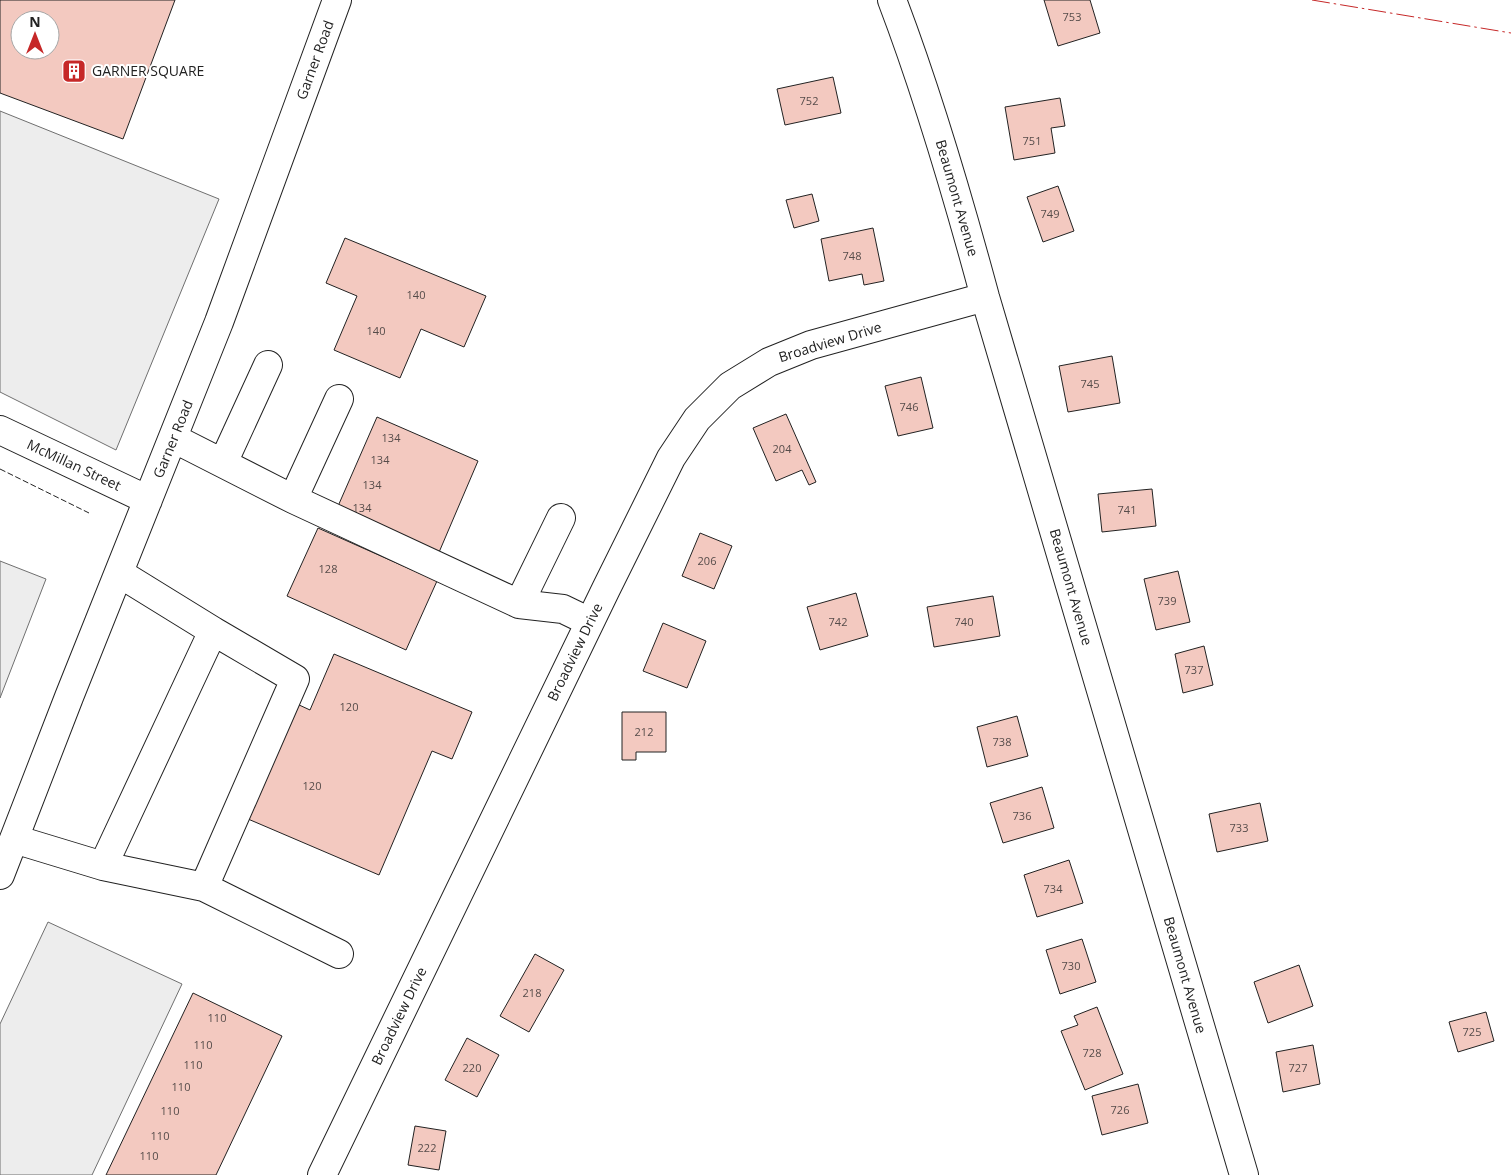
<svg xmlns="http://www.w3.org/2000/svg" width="1511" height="1175" font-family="'Open Sans',sans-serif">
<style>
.parking{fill:#ededed;stroke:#6f6f6f}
.building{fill:#f3c9c0;stroke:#222;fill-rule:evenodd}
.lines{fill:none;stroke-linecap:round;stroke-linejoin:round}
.minor-casing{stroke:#222;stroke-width:30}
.minor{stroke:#fff;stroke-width:28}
.fence{stroke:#222;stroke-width:1;stroke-dasharray:6 2.5;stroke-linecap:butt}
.power{stroke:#c62828;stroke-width:1;stroke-dasharray:18 4 2.5 4;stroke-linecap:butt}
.labels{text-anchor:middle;stroke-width:4;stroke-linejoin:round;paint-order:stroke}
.number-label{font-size:11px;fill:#564c4a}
.street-label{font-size:14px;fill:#222;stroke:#fff}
.poi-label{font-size:14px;fill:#222;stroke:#fff;text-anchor:start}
</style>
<rect width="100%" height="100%" fill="#fff"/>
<path class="parking" d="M0,111L219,199L116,450L0,392Z
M0,561L46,579L0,698Z
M48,922L182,984L92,1175H0V1024Z"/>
<path class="building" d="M0,0H175L123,139L0,93ZM20,20H50V50H20Z
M1044,0H1090L1100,33L1058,46Z
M833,77L841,113L785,125L777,89Z
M1060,98L1065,126L1051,128L1055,153L1014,160L1005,107Z
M1058,186L1074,231L1043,242L1027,197Z
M812,194L819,221L794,228L786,200Z
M873,228L884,281L864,285L862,274L829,281L821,239Z
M345,238L486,296L464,347L421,329L400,378L334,350L357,296L326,283Z
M1112,356L1120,403L1068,412L1059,366Z
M921,377L933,428L898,436L885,386Z
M786,414L816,482L809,485L802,470L776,481L753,428Z
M377,417L478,461L437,557L335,513Z
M1152,489L1156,526L1102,532L1098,494Z
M318,528L437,581L406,650L287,596Z
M700,533L732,546L714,589L682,576Z
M1178,571L1190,622L1156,630L1144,579Z
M856,593L868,636L820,650L807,607Z
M993,596L1000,636L934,647L927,607Z
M663,623L706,641L687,688L643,671Z
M1204,646L1213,685L1183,693L1175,654Z
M334,654L472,712L452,759L432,751L379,875L248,819L297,704L310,710Z
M622,712H666V752H636V760H622Z
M1017,716L1028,756L987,767L977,727Z
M1042,787L1054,828L1003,843L990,803Z
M1260,803L1268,841L1217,852L1209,814Z
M1069,860L1083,903L1037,917L1024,875Z
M1082,939L1096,982L1060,994L1046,950Z
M535,954L564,970L529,1032L500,1016Z
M1299,965L1313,1006L1268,1023L1254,982Z
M193,993L282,1036L216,1175H106Z
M1097,1007L1123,1074L1085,1090L1061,1031L1078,1025L1074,1016Z
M1486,1012L1494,1041L1458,1052L1449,1022Z
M467,1038L499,1055L477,1097L445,1080Z
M1313,1045L1320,1084L1283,1092L1276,1052Z
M1138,1084L1148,1123L1102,1135L1092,1096Z
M415,1126L446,1131L439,1170L408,1165Z"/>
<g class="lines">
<g class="minor-casing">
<path id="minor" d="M892,0C929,97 958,197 985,297L1244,1175
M339,399L293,499L519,604
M0,430L148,500
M173,438L293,499
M223,463L268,365
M561,518L519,604L563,609L590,622
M14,839L103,866L213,631L119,573
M103,866L204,887L295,679L213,631
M0,875L69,697L219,322L337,0
M204,887L339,954
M322,1175L606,589L671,458L697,419L730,386L769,362L811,345L985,297"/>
</g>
<use href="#minor" class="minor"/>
<path class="fence" d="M0,469L89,513"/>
<path class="power" d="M1312,0L1511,33"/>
</g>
<defs>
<g id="building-square" transform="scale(1.25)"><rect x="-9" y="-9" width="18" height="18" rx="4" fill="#c62828" stroke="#fff"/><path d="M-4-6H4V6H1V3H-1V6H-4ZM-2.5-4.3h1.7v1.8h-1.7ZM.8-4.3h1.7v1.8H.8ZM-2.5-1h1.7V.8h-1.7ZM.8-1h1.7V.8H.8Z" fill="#fff"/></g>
</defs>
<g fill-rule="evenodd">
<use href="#building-square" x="74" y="71"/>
</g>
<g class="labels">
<g class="number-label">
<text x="1072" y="21">753</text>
<text x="809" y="105">752</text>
<text x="1032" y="145">751</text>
<text x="1050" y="218">749</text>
<text x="852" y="260">748</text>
<text x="416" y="299">140</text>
<text x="376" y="335">140</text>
<text x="1090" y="388">745</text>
<text x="909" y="411">746</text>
<text x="391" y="442">134</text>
<text x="782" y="453">204</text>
<text x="380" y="464">134</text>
<text x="372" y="489">134</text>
<text x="362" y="512">134</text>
<text x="1127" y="514">741</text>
<text x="707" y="565">206</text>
<text x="328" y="573">128</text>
<text x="1167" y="605">739</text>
<text x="838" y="626">742</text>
<text x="964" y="626">740</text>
<text x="1194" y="674">737</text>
<text x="349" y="711">120</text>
<text x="644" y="736">212</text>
<text x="1002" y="746">738</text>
<text x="312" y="790">120</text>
<text x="1022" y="820">736</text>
<text x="1239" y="832">733</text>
<text x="1053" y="893">734</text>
<text x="1071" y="970">730</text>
<text x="532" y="997">218</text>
<text x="217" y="1022">110</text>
<text x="1472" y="1036">725</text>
<text x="203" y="1049">110</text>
<text x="1092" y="1057">728</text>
<text x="193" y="1069">110</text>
<text x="472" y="1072">220</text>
<text x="1298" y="1072">727</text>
<text x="181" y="1091">110</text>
<text x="1120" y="1114">726</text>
<text x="170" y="1115">110</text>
<text x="160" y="1140">110</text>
<text x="427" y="1152">222</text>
<text x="149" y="1160">110</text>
</g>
<g class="street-label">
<text transform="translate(315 60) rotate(-70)" y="5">Garner Road</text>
<text transform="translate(957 198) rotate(74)" y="5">Beaumont Avenue</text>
<text transform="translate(830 342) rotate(-17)" y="5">Broadview Drive</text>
<text transform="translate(173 439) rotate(-68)" y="5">Garner Road</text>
<text transform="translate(74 465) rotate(25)" y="5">McMillan Street</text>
<text transform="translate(1071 587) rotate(74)" y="5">Beaumont Avenue</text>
<text transform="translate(575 652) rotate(-64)" y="5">Broadview Drive</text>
<text transform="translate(1185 975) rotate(74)" y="5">Beaumont Avenue</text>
<text transform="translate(399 1016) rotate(-64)" y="5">Broadview Drive</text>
</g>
<g class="poi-label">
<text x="92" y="76">GARNER SQUARE</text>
</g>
</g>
<g transform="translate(35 35)"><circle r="24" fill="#ffffff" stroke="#a7a7a7"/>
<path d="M0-4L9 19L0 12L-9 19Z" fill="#c62828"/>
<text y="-8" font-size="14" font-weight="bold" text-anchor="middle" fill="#222222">N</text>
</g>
</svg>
